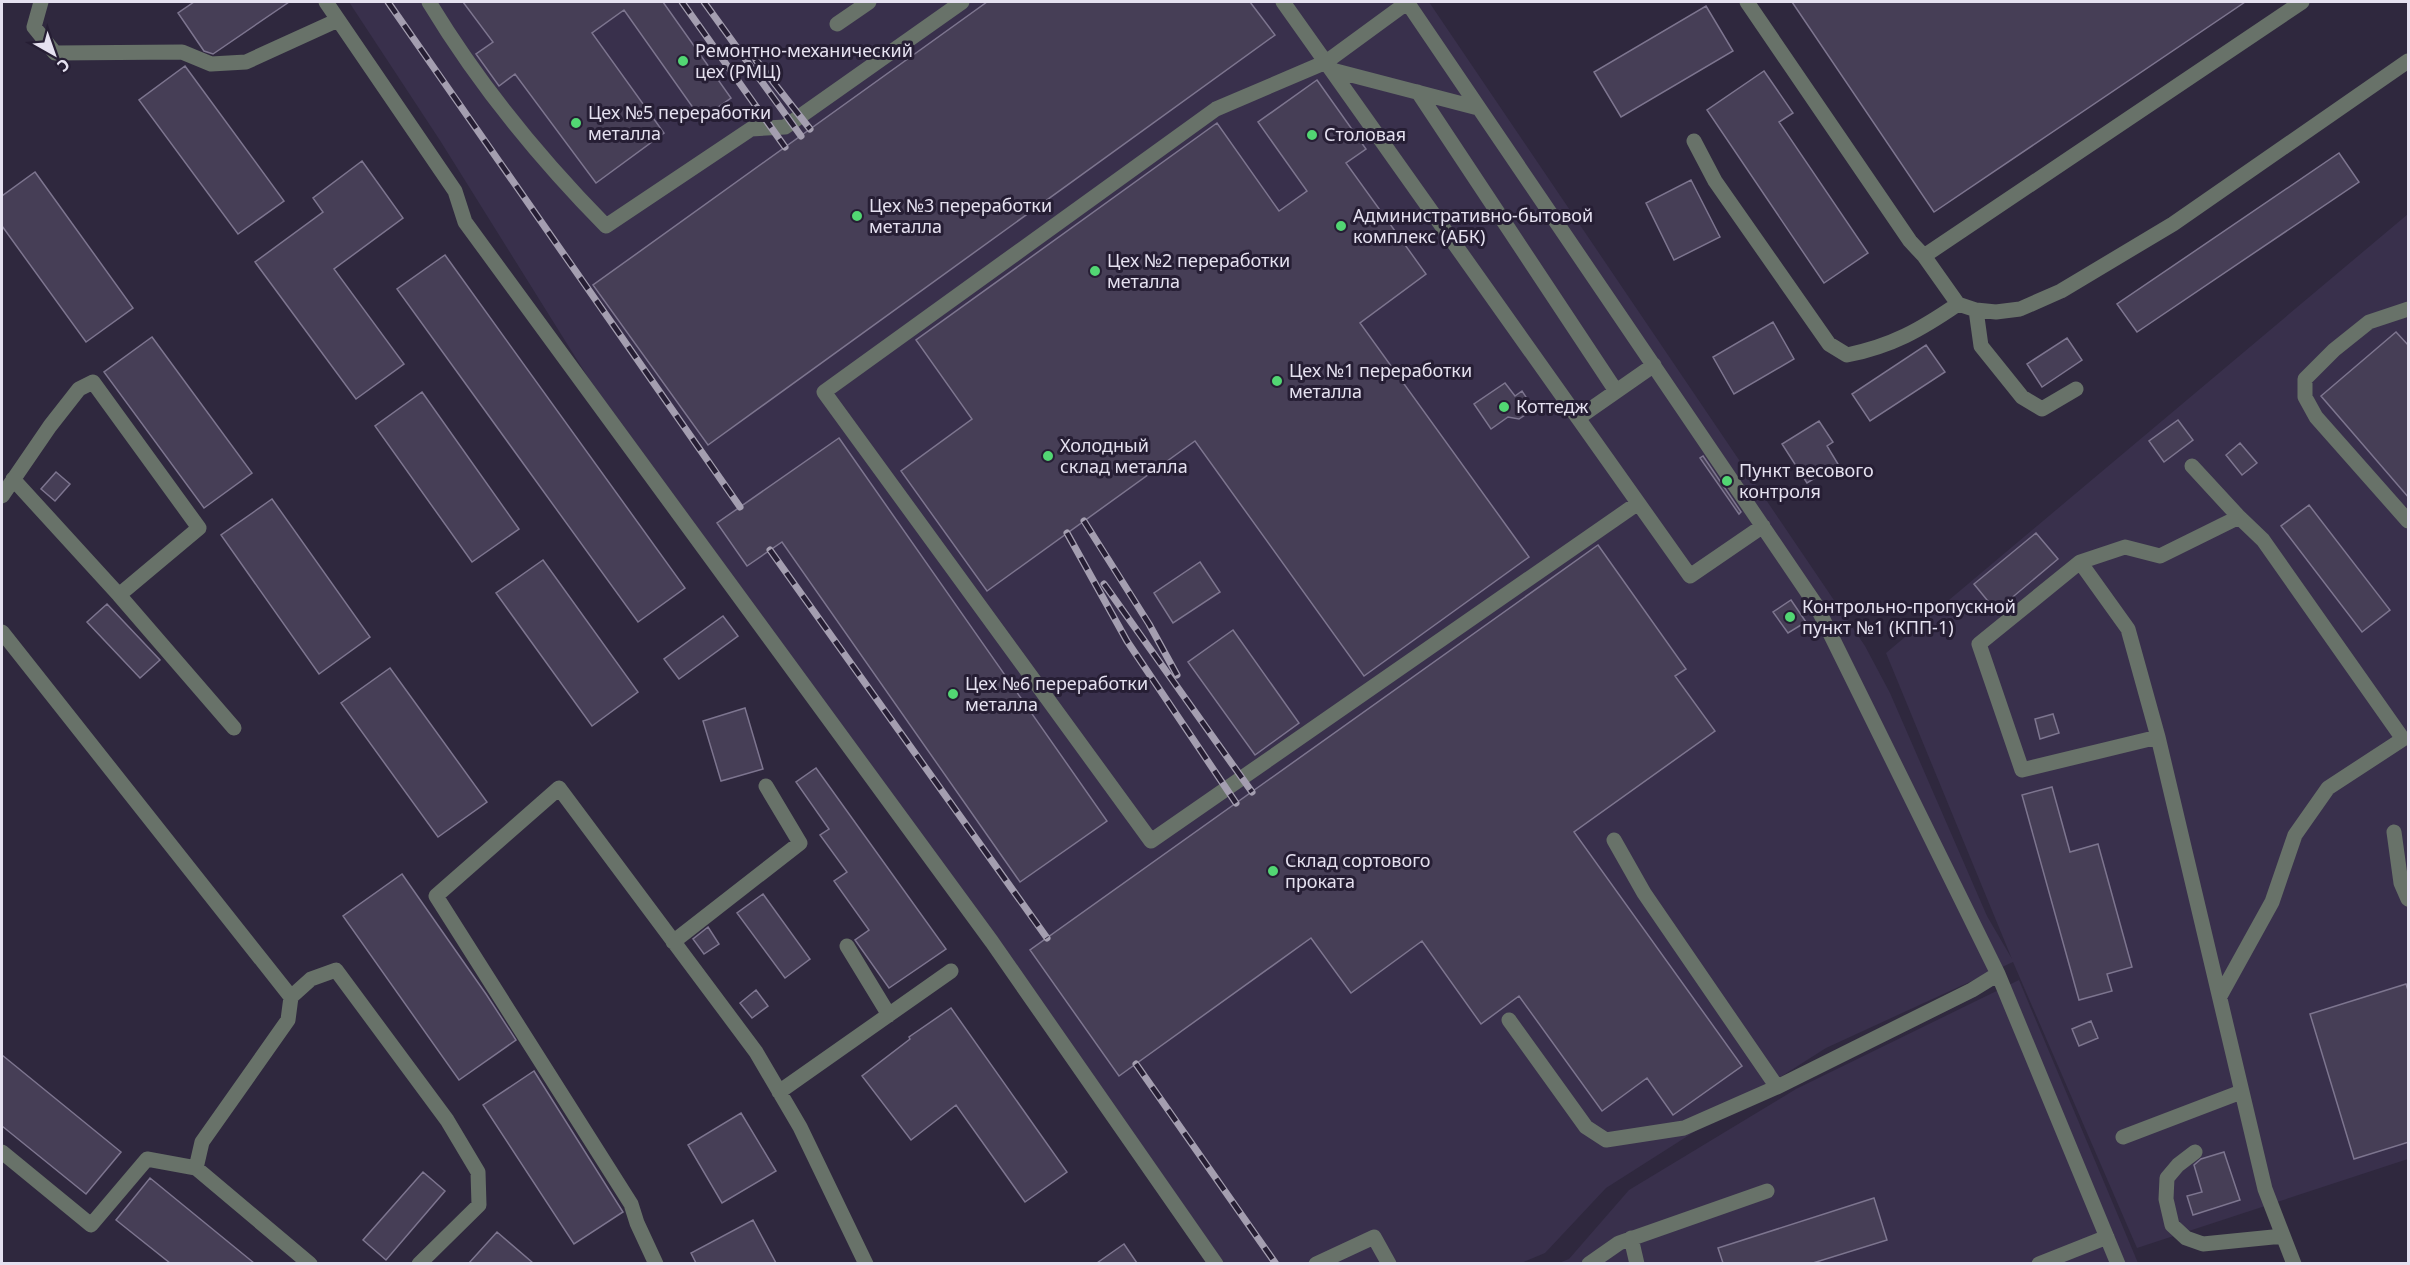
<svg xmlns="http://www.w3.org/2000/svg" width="2410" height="1265" font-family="'Noto Sans',sans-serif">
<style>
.built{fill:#39304c}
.building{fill:#463e56;stroke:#7d758f;stroke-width:1.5}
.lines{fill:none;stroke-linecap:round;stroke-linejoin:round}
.minor{stroke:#687269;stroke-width:15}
.rail-casing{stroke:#a49eb0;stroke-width:7}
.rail{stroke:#261e34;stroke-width:4.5;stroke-dasharray:14;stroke-linecap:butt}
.poi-dot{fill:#52d673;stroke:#261e34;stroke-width:2}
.labels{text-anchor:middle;stroke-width:6;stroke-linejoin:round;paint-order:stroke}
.poi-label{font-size:18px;fill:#e5e1f0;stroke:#261e34;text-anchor:start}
</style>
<rect width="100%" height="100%" fill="#2f283e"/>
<path class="built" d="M349,2H1429L1865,646L1890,693L1987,916L2012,959L1886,653L2408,214V1159L2137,1248L2013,962L1826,1048L1606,1188L1545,1253L1521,1263H1224L978,912L589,379L441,142Z
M2019,980L2138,1263L1556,1264L1569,1259L1629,1190L1796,1089Z"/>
<path class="building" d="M194,2H289L213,54L204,51L178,13Z
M463,2H663L731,98L701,119L624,10L592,33L664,133L596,183L515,74L499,86L476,54L493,42Z
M987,2H1250L1275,35L708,445L593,285Z
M1792,2H2245L1934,212Z
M1706,6L1733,51L1621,117L1594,72Z
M185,66L284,201L238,234L139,100Z
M1764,71L1793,113L1779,122L1868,253L1824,283L1707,110Z
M1317,80L1366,149L1346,163L1426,274L1360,323L1529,557L1364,676L1195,441L987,591L901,471L972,419L916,340L1217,123L1279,211L1307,191L1258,122Z
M2339,153L2359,182L2137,332L2117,304Z
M362,161L403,218L334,269L404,364L356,399L255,262L323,212L313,198Z
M35,172L133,308L86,342L2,226V196Z
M1691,180L1720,237L1674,260L1646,203Z
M445,255L685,588L638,622L397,289Z
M1773,322L1794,359L1734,394L1713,357Z
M2396,332L2409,346V498L2321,396Z
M152,337L252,473L204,508L104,372Z
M2067,338L2082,360L2042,387L2027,364Z
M1926,345L1945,372L1870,421L1852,394Z
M1505,383L1515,396L1522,391L1534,409L1519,419L1508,417L1491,429L1474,404Z
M422,392L519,529L472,562L375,426Z
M2178,420L2193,440L2164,462L2149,441Z
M1819,421L1833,442L1827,446L1838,464L1807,483L1782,444Z
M839,438L1107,821L1020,882L782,542L747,566L717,523Z
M2240,443L2257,463L2242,475L2226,455Z
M1703,456L1741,512L1739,514L1700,458Z
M56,472L70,484L55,501L41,489Z
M272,499L370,637L319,674L221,535Z
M2309,505L2390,610L2362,632L2281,526Z
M2036,533L2058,559L1996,611L1974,584Z
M1598,545L1686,669L1675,676L1715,731L1574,832L1742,1066L1673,1115L1647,1078L1602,1111L1519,996L1481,1024L1422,941L1351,993L1311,938L1119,1076L1030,950Z
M543,560L638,692L592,726L496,593Z
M1200,562L1220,592L1173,623L1154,593Z
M1791,600L1806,622L1788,633L1773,612Z
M107,604L160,660L140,678L87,622Z
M723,616L738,636L679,679L664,659Z
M1233,630L1299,723L1255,755L1188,662Z
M390,668L487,802L438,837L341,703Z
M745,708L763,769L721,781L703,721Z
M2053,714L2059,733L2040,739L2035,719Z
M816,768L946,949L889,988L855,940L869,930L834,881L847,872L820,835L829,829L796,782Z
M2052,787L2070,852L2098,844L2132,967L2107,974L2112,991L2079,1000L2022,795Z
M402,874L486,994L516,1040L459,1080L343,916Z
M763,894L810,959L785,978L737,913Z
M708,927L719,944L704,954L693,939Z
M2406,984L2409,993V1142L2354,1159L2310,1014Z
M756,990L768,1006L752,1018L740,1003Z
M951,1008L1067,1172L1025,1202L956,1105L911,1140L862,1076L910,1039L909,1037Z
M2091,1021L2098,1038L2079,1046L2072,1029Z
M2,1055L121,1152L86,1194L2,1126Z
M534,1071L623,1212L574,1244L483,1105Z
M741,1113L776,1171L722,1203L688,1145Z
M2224,1152L2240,1200L2193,1215L2187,1196L2202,1192L2194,1165L2201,1159Z
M423,1172L445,1191L386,1260L363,1240Z
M150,1178L254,1263H170L116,1220Z
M1874,1198L1887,1240L1813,1263H1723L1718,1248Z
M753,1220L776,1263H696L691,1253Z
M497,1232L533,1263H469Z
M1124,1244L1137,1263H1097Z"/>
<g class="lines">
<path class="minor" d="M41,2L34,27L55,53L182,52L211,64L246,62L338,20
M326,2L455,191L465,222L992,942L1216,1264
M429,2C478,83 539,158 606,226L751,129L785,127L962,2
M1283,2L1690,576L1763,526
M1407,2L1816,605L1998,974L2118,1264
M1408,2L1326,62L1216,109L824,392L1151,841L1638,503
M1747,2L1910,241L1924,256
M2302,2L1924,256L1958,304L1976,310L1996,312L2020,309L2061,291L2173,224L2408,61
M837,24L869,2
M1332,70L1478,108
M1418,92L1616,391
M1694,141L1715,181L1829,344L1847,355C1892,346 1920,330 1958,304
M2408,309L2369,322L2334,350L2305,379V397L2316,417L2408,521
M1976,310L1981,346L2022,397L2042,409L2076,389
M1578,418L1654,365
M2,496L50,426L79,389L93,382L199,528L119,595L13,479
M2080,562L2125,547L2160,556L2239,517L2192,466
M119,595L234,728
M2,632L291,997L288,1020L202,1142L196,1168L310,1264
M2158,737L2022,770L1979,644L2080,562L2128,629L2158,737L2265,1189L2294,1264
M2394,832L2401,883L2408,899
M1614,840L1644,893L1777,1087L1972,990L1998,974
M673,942L800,843L766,786
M847,946L889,1015
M2220,996L2272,902L2295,835L2328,788L2403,739L2263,540L2239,517
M291,997L311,979L336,970L447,1120L478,1172L479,1205L419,1264
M1509,1020L1586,1127L1606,1140L1684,1128L1777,1087
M779,1092L951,971
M2123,1137L2241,1092
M2,1152L91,1225L147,1159L196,1168
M2195,1152L2178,1165L2167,1178L2166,1199L2172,1225L2186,1238L2203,1244L2283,1236
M1631,1238L1637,1264
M656,1264L637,1223L631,1204L436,896L559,788L756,1052L800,1127L866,1264
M1316,1264L1374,1237L1389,1264
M1589,1264L1619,1243L1767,1191
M2039,1264L2107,1237"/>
<g class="rail-casing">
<path id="rail" d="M388,2L740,507
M682,2L785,147
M704,2L801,136
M756,60L810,129
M1084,521L1149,624L1177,675
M1067,533L1127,641L1236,803
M770,550L1047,938
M1104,584L1252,792
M1136,1064L1276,1264"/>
</g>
<use href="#rail" class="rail"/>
</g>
<g class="poi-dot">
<circle cx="683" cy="61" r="6"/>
<circle cx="576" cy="123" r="6"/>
<circle cx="1312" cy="135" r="6"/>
<circle cx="857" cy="216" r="6"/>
<circle cx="1341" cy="226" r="6"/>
<circle cx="1095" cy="271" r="6"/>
<circle cx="1277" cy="381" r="6"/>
<circle cx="1504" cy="407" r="6"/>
<circle cx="1048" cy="456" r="6"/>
<circle cx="1727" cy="481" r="6"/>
<circle cx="1790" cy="617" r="6"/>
<circle cx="953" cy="694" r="6"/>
<circle cx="1273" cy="871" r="6"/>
</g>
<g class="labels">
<g class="poi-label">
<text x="695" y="57">Ремонтно-механический<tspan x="695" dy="21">цех (РМЦ)</tspan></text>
<text x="588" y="119">Цех №5 переработки<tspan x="588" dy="21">металла</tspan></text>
<text x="1324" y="141">Столовая</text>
<text x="869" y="212">Цех №3 переработки<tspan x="869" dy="21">металла</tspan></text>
<text x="1353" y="222">Административно-бытовой<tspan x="1353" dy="21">комплекс (АБК)</tspan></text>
<text x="1107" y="267">Цех №2 переработки<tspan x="1107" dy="21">металла</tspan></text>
<text x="1289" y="377">Цех №1 переработки<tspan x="1289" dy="21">металла</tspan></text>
<text x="1516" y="413">Коттедж</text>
<text x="1060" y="452">Холодный<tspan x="1060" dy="21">склад металла</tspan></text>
<text x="1739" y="477">Пункт весового<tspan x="1739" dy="21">контроля</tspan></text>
<text x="1802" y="613">Контрольно-пропускной<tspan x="1802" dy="21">пункт №1 (КПП-1)</tspan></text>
<text x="965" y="690">Цех №6 переработки<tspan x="965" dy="21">металла</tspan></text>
<text x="1285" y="867">Склад сортового<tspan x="1285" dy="21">проката</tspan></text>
</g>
</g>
<rect width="2410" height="1265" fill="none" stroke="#e5e1f0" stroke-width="6"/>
<g transform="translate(54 54) rotate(140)" stroke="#261e34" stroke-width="4.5" paint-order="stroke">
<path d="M0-4.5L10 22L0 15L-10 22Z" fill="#e5e1f0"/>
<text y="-9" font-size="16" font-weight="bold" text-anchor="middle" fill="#e5e1f0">С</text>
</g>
</svg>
